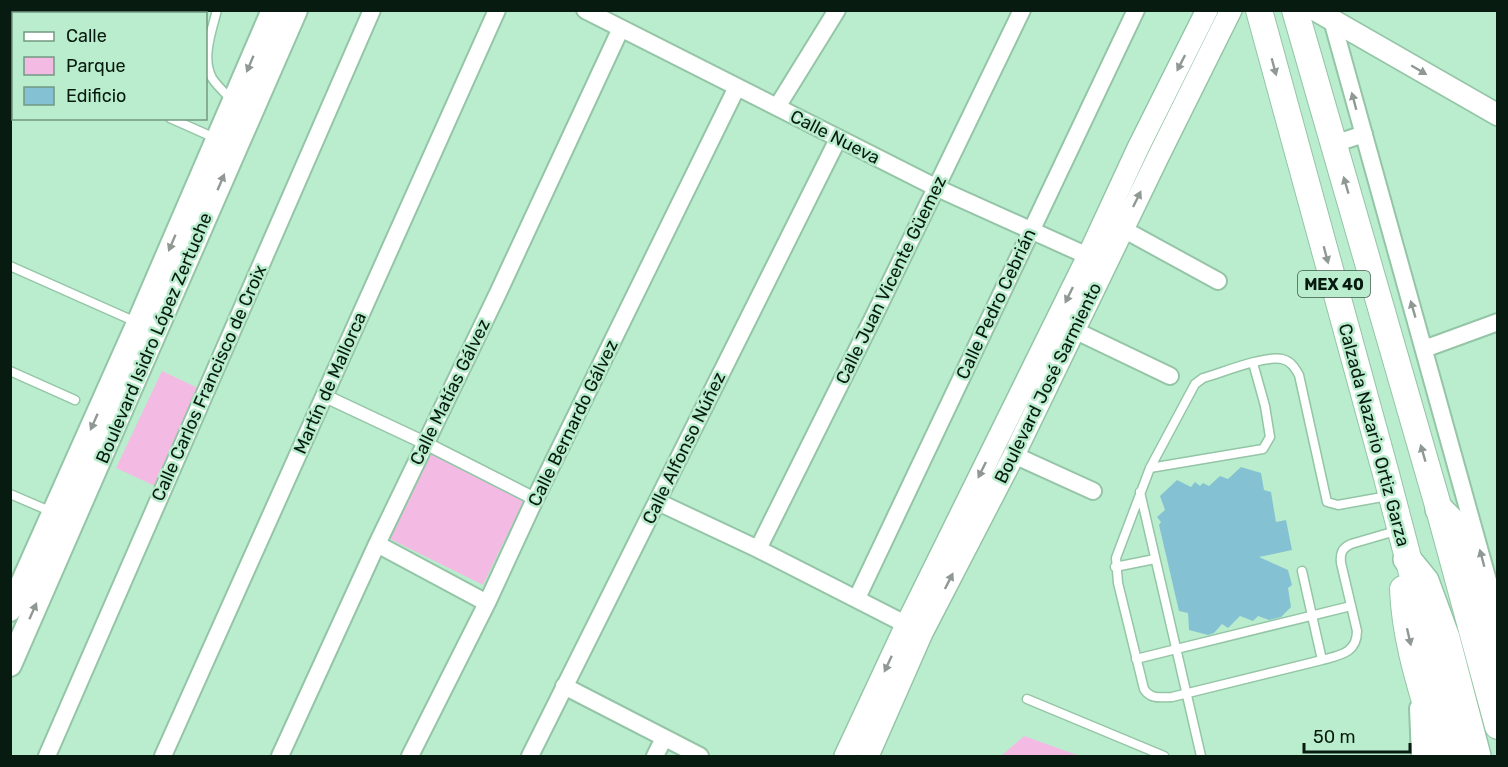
<svg xmlns="http://www.w3.org/2000/svg" width="1508" height="767" font-family="Rubik,sans-serif">
<style>
.green{fill:#f3bbe3}
.building{fill:#84c2d3}
.lines{fill:none;stroke-linecap:round;stroke-linejoin:round}
.service-casing{stroke:#94c5a6;stroke-width:11}
.pedestrian-casing{stroke:#94c5a6;stroke-width:15}
.minor-casing{stroke:#94c5a6;stroke-width:20}
.tertiary-casing{stroke:#94c5a6;stroke-width:24}
.secondary-casing{stroke:#94c5a6;stroke-width:26}
.primary-casing{stroke:#94c5a6;stroke-width:28}
.trunk-casing{stroke:#94c5a6;stroke-width:30}
.service{stroke:#fff;stroke-width:8}
.pedestrian{stroke:#fff;stroke-width:12}
.minor{stroke:#fff;stroke-width:16}
.tertiary{stroke:#fff;stroke-width:21}
.secondary{stroke:#fff;stroke-width:22}
.primary{stroke:#fff;stroke-width:26}
.trunk{stroke:#fff;stroke-width:27}
.oneway{fill:#8f9893}
.labels{text-anchor:middle;stroke-width:5;stroke-linejoin:round;paint-order:stroke}
.shield{fill:#baedcd;stroke:#3d5a49;stroke-width:1.5}
.shield-label{font-size:16px;font-weight:bold;fill:#071b10}
.street-label{font-size:18px;fill:#071b10;stroke:#baedcd}
</style>
<rect width="100%" height="100%" fill="#baedcd"/>
<path class="green" d="M162,371L202,390L157,487L116,468Z
M431,450L526,496L483,585L390,539Z
M1024,736L1080,756H1001Z"/>
<path class="building" d="M1241,467L1261,473L1264,490L1271,492L1276,522L1286,520L1292,550L1259,557L1288,570L1292,585L1288,588L1291,607L1281,617L1269,620L1258,616L1253,621L1240,616L1228,628L1222,624L1214,633L1208,635L1189,630L1188,613L1179,611L1159,525L1161,522L1157,517L1165,510L1160,496L1177,480L1191,487L1195,482L1200,486L1203,483L1209,486L1220,476L1228,479Z"/>
<g class="lines">
<g class="service-casing">
<path id="service" d="M217,10C212,30 201,58 212,78C217,86 225,93 232,100
M10,48L14,49
M170,118L217,139
M10,266L136,322
M10,371L75,400
M1150,468L1263,449L1270,437L1265,406L1253,363
M1140,492L1201,756
M10,494L52,512
M1388,496L1338,505L1327,502L1299,375C1295,368 1291,361 1282,359C1265,355 1221,373 1203,378L1195,384L1150,468L1116,558L1118,583L1144,689C1151,700 1161,697 1172,697L1322,660C1340,655 1357,653 1357,631L1341,563C1340,553 1342,548 1351,544L1399,530
M1115,567L1155,559
M1302,571L1322,660
M1136,659L1351,606
M1027,699L1164,756"/>
</g>
<g class="pedestrian-casing">
<path id="pedestrian" d="M325,396L425,443L535,499"/>
</g>
<g class="minor-casing">
<path id="minor" d="M585,10L937,188L1088,256
M1332,20L1497,613
M777,107L837,10
M1334,144L1364,134
M1123,229L1218,281
M1074,330L1170,376
M1424,349L1498,322
M1014,455L1093,491
M658,502L758,549L915,629
M377,544L487,603
M758,549L875,314L1022,10
M857,598L1136,10
M564,686L700,756
M1418,708L1420,756
M47,756L372,10
M163,756L497,10
M280,756L377,544L498,293L621,28
M410,756L487,603L535,499L736,89
M530,756L838,139
M655,756L664,738"/>
</g>
<g class="tertiary-casing">
<path id="tertiary" d="M1315,10L1498,115
M845,756L907,623L1088,256L1138,148L1207,10
M868,756L922,633L1014,455L1158,157L1231,10"/>
</g>
<g class="secondary-casing">
<path id="secondary" d="M10,610L138,323L273,10
M10,665L296,10"/>
</g>
<g class="primary-casing">
<path id="primary" d="M1259,10L1386,474L1460,756
M1295,10L1439,509L1498,726
M1403,589C1405,646 1426,702 1441,756"/>
</g>
<g class="trunk-casing">
<path id="trunk" d="M1439,509L1457,527L1498,659
M1407,559L1425,581L1446,638L1477,756"/>
</g>
<use href="#service" class="service"/>
<use href="#pedestrian" class="pedestrian"/>
<use href="#minor" class="minor"/>
<use href="#tertiary" class="tertiary"/>
<use href="#secondary" class="secondary"/>
<use href="#primary" class="primary"/>
<use href="#trunk" class="trunk"/>
</g>
<defs><path id="oneway-solid" d="M-6-.8H1V-3.2L6.5 0L1 3.2V.8H-6Z" transform="scale(1.5)"/></defs>
<g class="oneway">
<use href="#oneway-solid" transform="translate(1181 63) rotate(117)"/>
<use href="#oneway-solid" transform="translate(250 64) rotate(113)"/>
<use href="#oneway-solid" transform="translate(1274 67) rotate(75)"/>
<use href="#oneway-solid" transform="translate(1419 70) rotate(30)"/>
<use href="#oneway-solid" transform="translate(1354 101) rotate(-105)"/>
<use href="#oneway-solid" transform="translate(221 182) rotate(-67)"/>
<use href="#oneway-solid" transform="translate(1346 185) rotate(-106)"/>
<use href="#oneway-solid" transform="translate(1137 199) rotate(-64)"/>
<use href="#oneway-solid" transform="translate(172 243) rotate(113)"/>
<use href="#oneway-solid" transform="translate(1326 255) rotate(75)"/>
<use href="#oneway-solid" transform="translate(1069 295) rotate(116)"/>
<use href="#oneway-solid" transform="translate(1413 309) rotate(-106)"/>
<use href="#oneway-solid" transform="translate(94 422) rotate(114)"/>
<use href="#oneway-solid" transform="translate(1423 453) rotate(-106)"/>
<use href="#oneway-solid" transform="translate(982 470) rotate(116)"/>
<use href="#oneway-solid" transform="translate(1482 558) rotate(-105)"/>
<use href="#oneway-solid" transform="translate(949 581) rotate(-63)"/>
<use href="#oneway-solid" transform="translate(33 611) rotate(-66)"/>
<use href="#oneway-solid" transform="translate(1409 637) rotate(77)"/>
<use href="#oneway-solid" transform="translate(888 664) rotate(115)"/>
</g>
<g class="labels">
<rect class="shield" x="1298" y="271" width="72" height="26" rx="4.5"/>
<g class="shield-label">
<text x="1334" y="290">MEX 40</text>
</g>
<g class="street-label">
<text transform="translate(835 137) rotate(27)" y="6">Calle Nueva</text>
<text transform="translate(891 280) rotate(-64)" y="6">Calle Juan Vicente Güemez</text>
<text transform="translate(996 304) rotate(-65)" y="6">Calle Pedro Cebrián</text>
<text transform="translate(154 338) rotate(-67)" y="6">Boulevard Isidro López Zertuche</text>
<text transform="translate(209 383) rotate(-66)" y="6">Calle Carlos Francisco de Croix</text>
<text transform="translate(330 383) rotate(-66)" y="6">Martín de Mallorca</text>
<text transform="translate(1048 383) rotate(-64)" y="6">Boulevard José Sarmiento</text>
<text transform="translate(450 392) rotate(-64)" y="6">Calle Matías Gálvez</text>
<text transform="translate(573 423) rotate(-64)" y="6">Calle Bernardo Gálvez</text>
<text transform="translate(1374 435) rotate(75)" y="6">Calzada Nazario Ortiz Garza</text>
<text transform="translate(684 448) rotate(-64)" y="6">Calle Alfonso Núñez</text>
</g>
</g>
<rect width="1508" height="767" fill="none" stroke="#071b10" stroke-width="24"/>
<rect x="12" y="12" width="195" height="108" fill="#baedcd" stroke="#729981" stroke-width="1.5"/>
<rect x="24" y="32" width="30" height="9" fill="#ffffff" stroke="#729981" stroke-width="1.5"/>
<text x="66" y="42" font-size="18" fill="#071b10">Calle</text>
<rect x="24" y="57" width="30" height="18" fill="#f3bbe3" stroke="#729981" stroke-width="1.5"/>
<text x="66" y="72" font-size="18" fill="#071b10">Parque</text>
<rect x="24" y="87" width="30" height="18" fill="#84c2d3" stroke="#729981" stroke-width="1.5"/>
<text x="66" y="102" font-size="18" fill="#071b10">Edificio</text>
<path d="M1304 743v9h106v-9" fill="none" stroke="#071b10" stroke-width="3"/>
<text x="1313" y="743" font-size="18" fill="#071b10" stroke="#baedcd" stroke-width="4.5" paint-order="stroke">50 m</text>
</svg>
